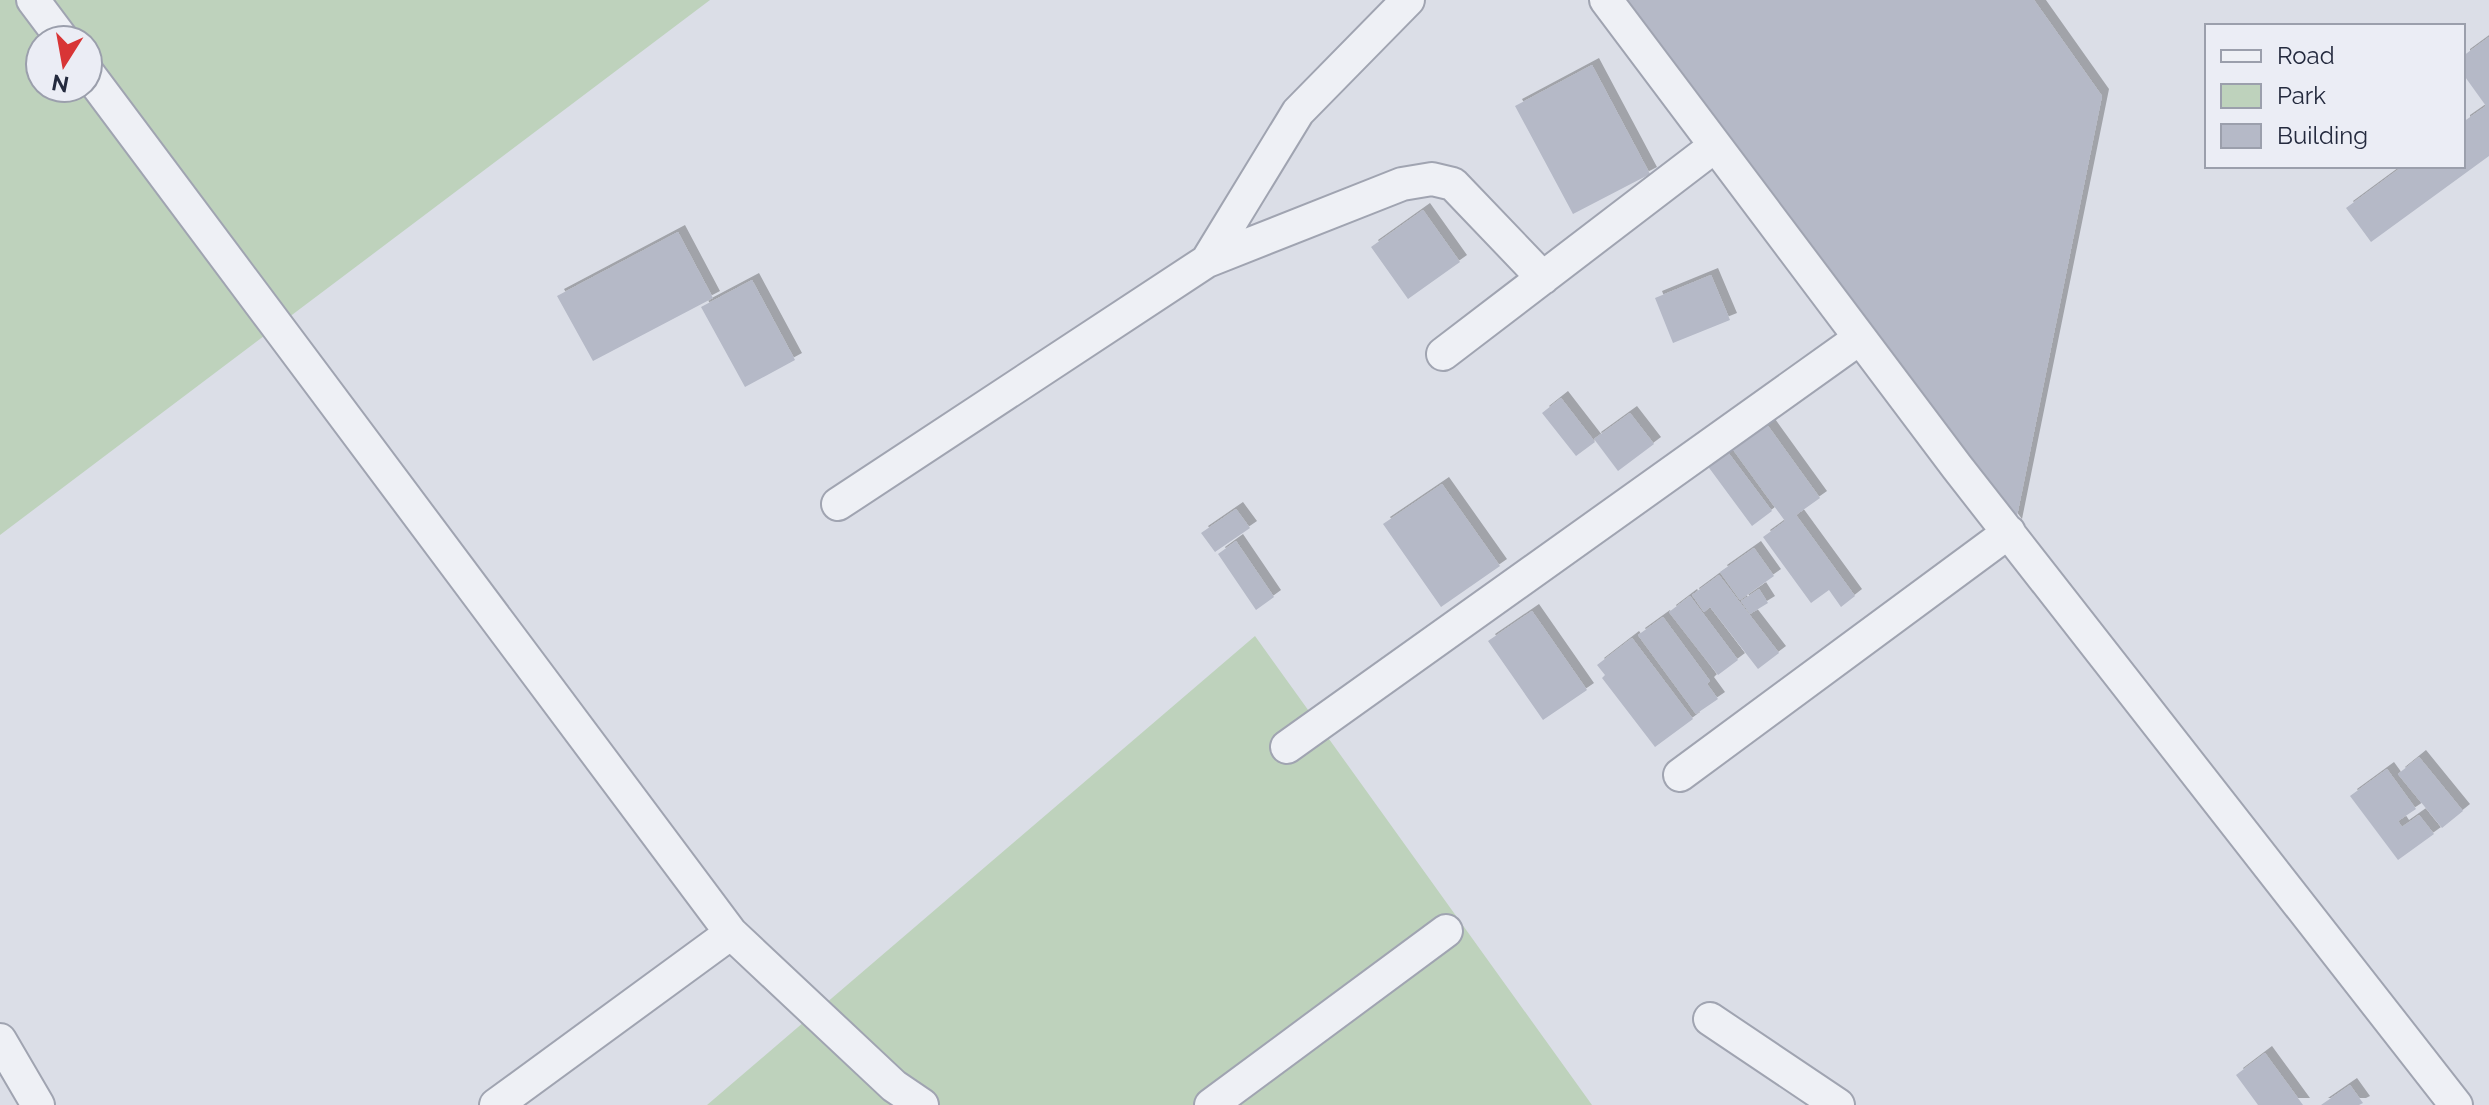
<svg xmlns="http://www.w3.org/2000/svg" width="2489" height="1105" font-family="Raleway,sans-serif">
<style>
.green{fill:#bed2bc;fill-rule:evenodd}
.building{fill:#b5b9c7;filter:url(#shadow)}
.lines{fill:none;stroke-linecap:round;stroke-linejoin:round}
.street-casing{stroke:#a0a4b1;stroke-width:36}
.street{stroke:#eef0f5;stroke-width:32}
</style>
<defs>
<filter id="shadow"><feDropShadow dx="7" dy="-7" stdDeviation="0" flood-color="#0004"/></filter>
</defs>
<rect width="100%" height="100%" fill="#dbdee7"/>
<path class="green" d="M0,0H710L0,535ZM40,40H88V88H40Z
M1255,636L1592,1105H707Z"/>
<path class="building" d="M1623,0H2034L2102,96L2015,526Z
M2489,37V156L2371,242L2346,208L2403,166H2463V122L2486,106L2463,74V56Z
M1592,65L1650,174L1573,214L1515,106Z
M1423,210L1460,262L1408,299L1371,247Z
M678,232L713,298L593,361L557,296Z
M1711,275L1730,320L1673,343L1655,298Z
M752,280L795,360L745,387L701,307Z
M1561,398L1595,442L1576,456L1542,413Z
M1630,413L1654,444L1618,471L1594,439Z
M1763,419L1820,498L1796,515L1855,596L1841,607L1829,590L1811,603L1763,537L1785,521L1729,444Z
M1724,447L1772,511L1752,526L1704,461Z
M1442,484L1500,566L1441,607L1383,524Z
M1236,509L1250,528L1215,552L1201,533Z
M1236,541L1274,597L1256,610L1218,554Z
M1754,548L1774,576L1740,600L1720,572Z
M1719,575L1779,653L1758,669L1710,607L1704,612L1692,595Z
M1759,589L1768,603L1750,614L1741,601Z
M1690,596L1738,660L1718,675L1669,612Z
M1532,611L1587,690L1543,720L1488,641Z
M1663,617L1710,681L1707,684L1718,699L1696,714L1638,635Z
M1632,638L1693,719L1655,747L1602,678L1605,675L1597,665Z
M2419,757L2463,811L2442,828L2398,774Z
M2387,769L2416,809L2398,821L2402,827L2419,815L2434,834L2398,860L2350,796Z
M2265,1053L2303,1105H2258L2236,1075Z
M2350,1085L2363,1103L2359,1105H2321Z"/>
<g class="lines">
<g class="street-casing">
<path id="street" d="M33,0L63,40
M1606,0L1957,467L2456,1105
M88,73L731,933L894,1086L922,1105
M1207,261L1402,184L1432,179L1453,184L1543,278
M1443,354L1715,146
M838,504L1207,261L1298,112L1408,0
M1287,747L1860,338
M1680,775L2009,532
M1710,1019L1838,1105
M0,1040L38,1105
M496,1105L731,933
M1211,1105L1446,931"/>
</g>
<use href="#street" class="street"/>
</g>
<rect x="2205" y="24" width="260" height="144" fill="#ebedf5" stroke="#9b9fac" stroke-width="2"/>
<rect x="2221" y="50" width="40" height="12" fill="#eef0f5" stroke="#9b9fac" stroke-width="2"/>
<text x="2277" y="64" font-size="24" fill="#242a3e">Road</text>
<rect x="2221" y="84" width="40" height="24" fill="#bed2bc" stroke="#9b9fac" stroke-width="2"/>
<text x="2277" y="104" font-size="24" fill="#242a3e">Park</text>
<rect x="2221" y="124" width="40" height="24" fill="#b5b9c7" stroke="#9b9fac" stroke-width="2"/>
<text x="2277" y="144" font-size="24" fill="#242a3e">Building</text>
<g transform="translate(64 64) rotate(191)"><circle r="38" fill="#ebedf5" stroke="#9b9fac" stroke-width="2"/>
<path d="M0-6L14 30L0 20L-14 30Z" fill="#d83536"/>
<text y="-12" font-size="22" font-weight="bold" text-anchor="middle" fill="#242a3e">N</text>
</g>
</svg>
